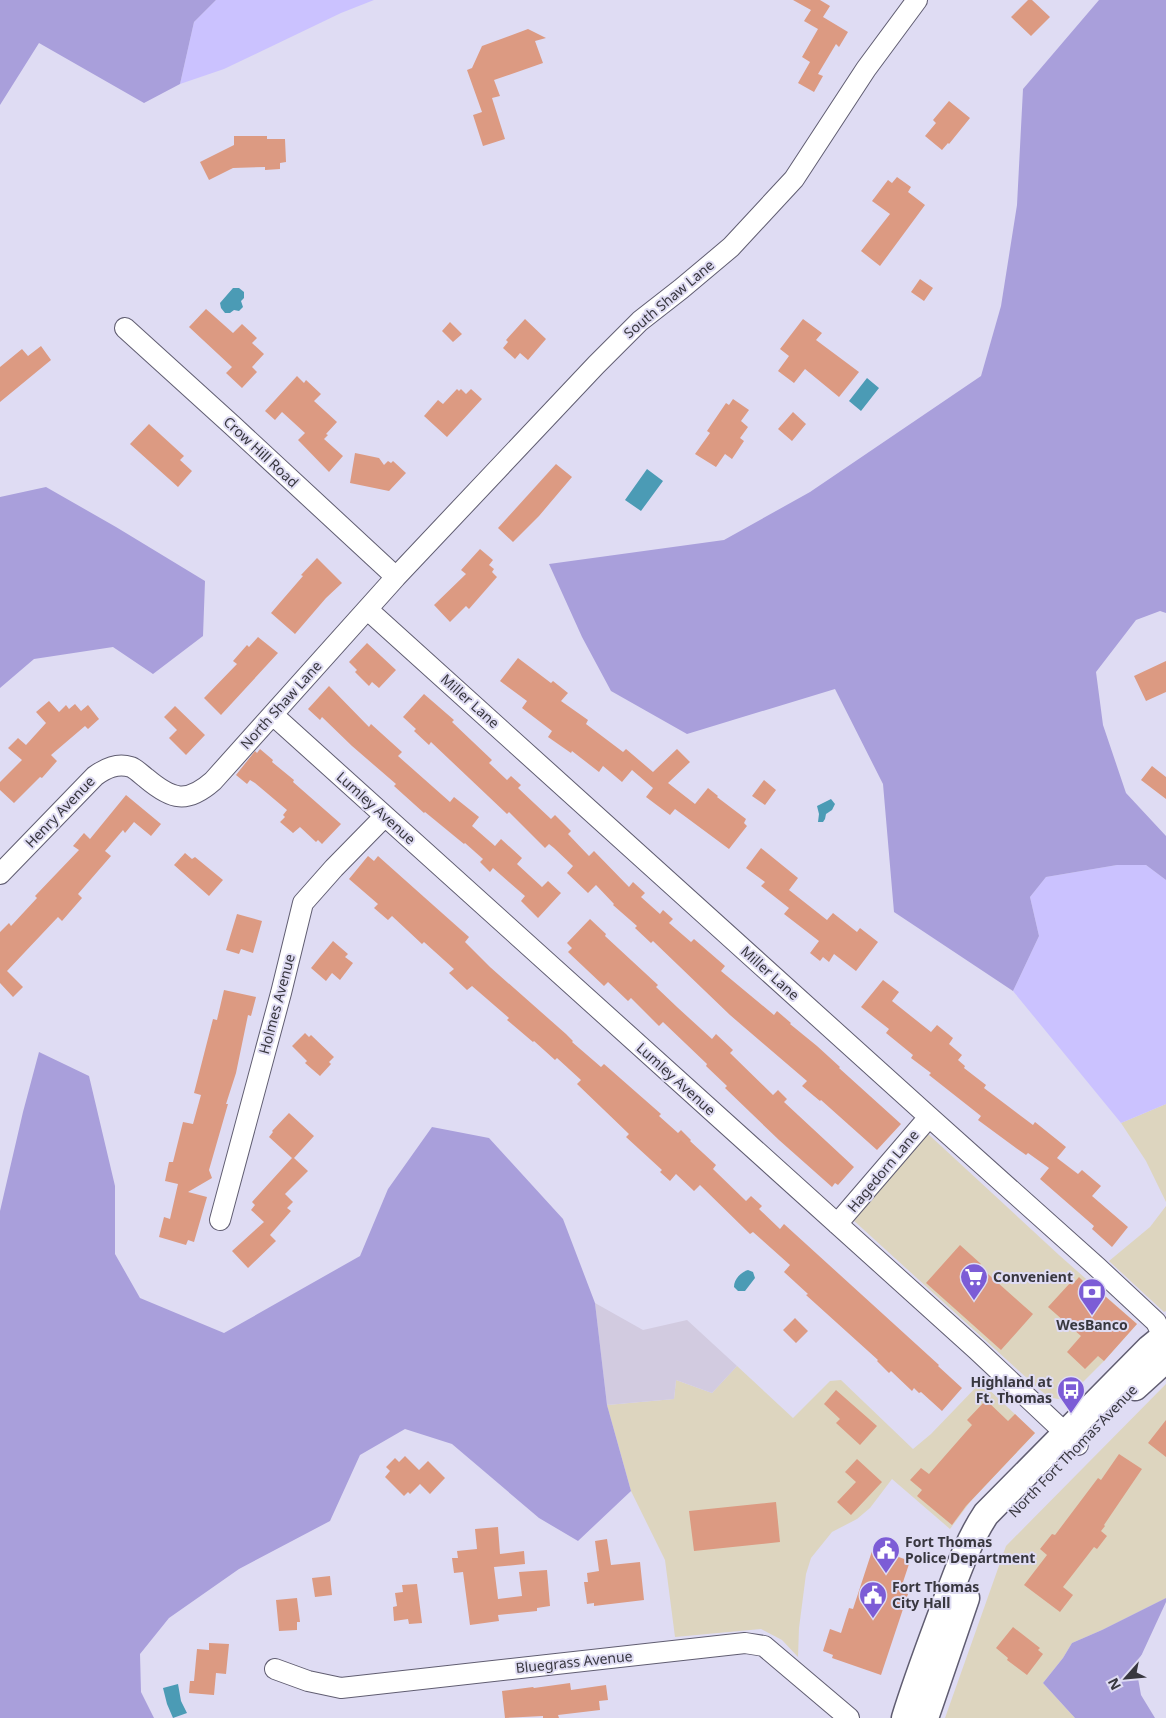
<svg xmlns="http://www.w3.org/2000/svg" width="1166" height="1718" font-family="'Noto Sans',sans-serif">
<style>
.commercial{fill:#ddd5bf}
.industrial{fill:#d2cbe0}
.green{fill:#cbc2ff}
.forest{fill:#a99fdb}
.water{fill:#4b9bb5}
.building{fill:#dc9a82}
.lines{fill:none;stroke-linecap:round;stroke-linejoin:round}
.minor-casing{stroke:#605d71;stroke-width:22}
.major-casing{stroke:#605d71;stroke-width:29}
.minor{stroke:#fff;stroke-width:20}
.major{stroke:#fff;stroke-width:26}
.labels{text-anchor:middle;stroke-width:4;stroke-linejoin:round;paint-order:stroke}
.street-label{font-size:14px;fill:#38373f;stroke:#dfdcf3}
.poi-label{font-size:14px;font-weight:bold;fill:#38373f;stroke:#dfdcf3;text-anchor:start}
</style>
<rect width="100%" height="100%" fill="#dfdcf3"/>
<path class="commercial" d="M1166,1104V1202L1146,1161L1121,1123Z
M927,1133L1059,1255L1137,1324L1104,1361L1071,1394L1066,1397L1058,1399L1049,1397L1040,1390L852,1219Z
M1166,1206V1311L1164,1312L1109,1261L1150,1227Z
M737,1366L793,1418L830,1381L841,1380L913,1449L931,1434L981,1382L1035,1433L970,1502L950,1529L892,1479L870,1508L857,1519L832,1532L811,1558L806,1574L799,1628L798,1657L782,1640L761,1629L675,1637L665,1560L631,1491L607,1405L674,1399L676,1380L712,1393Z
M1166,1384V1598L1102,1630L1072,1643L1063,1658L1043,1683L1075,1718H945L1006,1546Z"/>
<path class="industrial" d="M595,1303L643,1330L687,1320L737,1366L712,1393L676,1380L674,1399L607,1405Z"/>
<path class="green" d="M216,0H374L341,13L224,69L180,84L194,22Z
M1117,865H1146L1166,880V1104L1121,1123L1013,991L1039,936L1030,897L1046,877Z"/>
<path class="forest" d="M0,0H216L194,22L180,84L144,103L39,43L0,105Z
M1099,0H1166V613L1160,611L1136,620L1096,672L1103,725L1126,793L1166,836V880L1146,865H1117L1046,877L1030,897L1039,936L1013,991L894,912L883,784L835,689L687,734L611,691L582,637L549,564L724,540L810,492L981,376L1001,306L1017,205L1023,89Z
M46,487L116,527L205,581L203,636L153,674L113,647L34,659L0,688V497Z
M39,1052L89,1076L115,1186V1254L140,1298L224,1333L360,1256L388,1189L432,1127L489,1138L563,1219L595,1303L607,1405L631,1491L578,1541L539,1518L452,1444L405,1429L360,1455L330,1521L239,1569L169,1618L140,1654L141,1692L154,1718H0V1211L23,1112Z
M1166,1598V1602L1136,1667L1141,1695L1155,1718H1075L1043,1683L1063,1658L1072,1643L1102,1630Z"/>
<path class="water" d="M233,288H239L244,292V298L241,301L243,307L239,311L234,310L230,313H225L221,308L220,303Z
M867,378L879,388L861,411L849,401Z
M647,469L663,481L641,511L625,500Z
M831,799L835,804L832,810L826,814L825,819L823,822H818L819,814L817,806Z
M748,1270L753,1272L755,1278L745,1291H738L734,1287C734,1279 741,1272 748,1270Z
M178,1684L181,1701L187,1713L173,1718L167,1704L163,1688Z"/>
<path class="building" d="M793,0H820L830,6L823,17L848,32L839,47L836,44L818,74L823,76L814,92L798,83L810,62L802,57L818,29L804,21L811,10Z
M1028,0H1032L1050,17L1031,36L1011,17Z
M528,29L546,38L535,41L543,63L494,80L500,96L492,98L505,139L483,146L473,115L482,112L467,70L472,68L482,46Z
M949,101L970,118L949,144L948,143L942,150L925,136L936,123L933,120Z
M234,136H267V139H285L286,162L280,163V169L265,170V167L233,168L209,180L200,162L234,145Z
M897,177L911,187L908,192L925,205L880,266L861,251L890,214L872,201L888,180L892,183Z
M920,279L933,288L924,301L911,292Z
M206,309L233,333L242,324L257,338L252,343L264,354L252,367L257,372L242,388L226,373L232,367L189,327Z
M525,319L546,339L528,360L520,353L515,359L503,348L508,342L506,340Z
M803,319L822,333L816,340L859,372L839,397L805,369L794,383L778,371L789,356L780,349Z
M450,322L462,334L453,342L442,331Z
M41,346L51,360L0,402V367L22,349L28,356Z
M297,376L304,383L306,380L321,394L314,401L337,422L326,434L328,435L324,439L343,456L329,472L298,440L305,433L282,412L275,420L265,411Z
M457,389L459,391L461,389L466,394L471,389L482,399L447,437L424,416L438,400L443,404Z
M733,399L749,410L741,421L748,427L740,438L744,441L732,459L725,454L716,467L695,454L710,433L707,431L726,403L729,405Z
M793,412L806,424L792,441L778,429Z
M149,424L184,456L180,460L192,471L178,487L130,444Z
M355,453L379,458L384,465L388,461L391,463L393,461L406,473L389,491L350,483Z
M556,464L572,477L539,516L513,542L498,528Z
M480,549L493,560L489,565L494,569L492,572L497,577L469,609L466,606L450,622L434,605L466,574L461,570Z
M317,558L342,583L326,598L295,634L271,613L303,576L301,575Z
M258,637L278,653L221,715L204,698L237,664L233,661L247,645L249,647Z
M367,643L396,670L379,688L372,682L369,686L355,672L357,670L349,662Z
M518,658L551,683L553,681L568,693L561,701L588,720L586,724L623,752L626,749L653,772L677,749L690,762L668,783L695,804L708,788L718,796L717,797L746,819L744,823L747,826L729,849L675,809L670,815L646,797L653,788L632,770L622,782L603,766L599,772L572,751L571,753L548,737L552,731L522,708L527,701L500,681Z
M1166,661V692L1146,701L1134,676Z
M329,686L369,727L371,724L402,752L398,756L450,802L454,797L479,817L472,826L495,846L501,839L522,858L517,864L542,887L548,881L561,893L538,918L521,901L525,896L493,868L490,872L480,862L483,859L465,843L464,844L425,812L424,813L394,786L396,784L352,746L322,717L320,720L308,709Z
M424,694L454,720L452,722L492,760L489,763L507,780L511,776L521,785L518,788L551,819L555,815L571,831L568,834L589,856L594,851L629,887L633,882L645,893L641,897L660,914L663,910L673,919L669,923L691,942L694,939L725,966L721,971L774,1015L777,1011L791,1023L790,1024L817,1046L840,1067L839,1068L901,1124L877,1150L821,1100L820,1101L802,1086L807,1081L730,1015L653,941L651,943L635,928L637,926L613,905L614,904L596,885L588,893L567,873L573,866L554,848L549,844L545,848L509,812L507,814L431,742L429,745L414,731L416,729L403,717Z
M49,701L59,712L66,705L69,709L75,704L81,711L88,705L99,719L88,729L85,726L51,755L57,761L42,778L40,777L14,803L0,790V782L22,760L8,748L18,738L26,745L46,723L36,712Z
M175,706L205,735L186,755L169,738L177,730L164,717Z
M260,749L273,760L272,762L294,780L293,782L341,824L322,844L318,840L316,842L300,827L293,833L280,822L285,817L283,815L287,810L255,783L250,780L247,784L236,775L255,751L257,753Z
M1152,766L1166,777V799L1141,780Z
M764,780L776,790L765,805L752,796Z
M126,795L161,824L151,836L134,822L125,833L123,830L105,851L111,856L78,894L82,898L62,921L58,917L7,971L23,987L13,997L0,983V932L9,923L11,926L37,898L35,896L79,850L73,846L84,833L90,839Z
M761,848L798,878L789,890L827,920L833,913L857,932L860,928L878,942L856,971L834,954L829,962L823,957L820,961L810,953L819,941L784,914L789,908L761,886L765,882L746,868Z
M185,853L192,859L195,857L223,880L209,896L174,865Z
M368,856L374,861L378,856L424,897L469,937L465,942L490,967L566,1034L573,1041L572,1042L601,1067L604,1064L661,1114L659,1116L678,1133L681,1130L691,1140L690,1141L716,1165L713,1169L746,1201L751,1196L762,1206L759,1209L780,1229L784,1224L939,1365L938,1366L962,1388L942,1411L921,1392L919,1393L914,1388L912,1391L891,1371L889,1373L877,1361L878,1360L806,1295L808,1294L784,1272L790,1265L753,1232L750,1234L700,1185L694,1191L676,1174L670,1181L660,1172L662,1170L626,1137L629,1134L577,1084L581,1080L557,1058L555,1060L534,1041L533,1042L507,1020L509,1018L472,986L467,990L449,973L454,969L424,942L422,944L392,916L388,920L374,908L378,904L349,879Z
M237,914L262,921L253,953L241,949L239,954L226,950Z
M590,919L606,934L605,936L658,985L656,987L677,1007L712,1039L716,1034L733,1050L730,1053L773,1095L778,1090L787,1099L784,1102L854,1167L838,1185L835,1183L832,1187L779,1140L725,1088L727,1086L706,1066L707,1064L663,1022L659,1026L631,998L628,1001L608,982L604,986L568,952L572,948L567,943Z
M333,941L348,954L345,957L353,963L340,980L332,973L326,981L311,968Z
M883,980L899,992L892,1001L931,1032L937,1025L953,1038L949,1044L962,1055L958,1060L965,1066L964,1068L986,1085L984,1088L1033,1125L1035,1122L1066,1147L1057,1158L1078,1174L1082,1170L1101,1186L1092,1196L1128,1227L1112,1247L1092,1229L1094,1226L1040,1179L1049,1168L1028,1153L1026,1155L1016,1148L978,1120L981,1116L929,1075L931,1073L911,1058L913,1055L886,1033L889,1029L861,1007Z
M224,990L256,997L251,1016L248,1015L236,1073L226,1104H228L209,1170L212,1178L188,1192L207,1197L194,1242L188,1240L186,1245L159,1237L164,1217L170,1219L178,1184L165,1181L169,1162H173L183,1122L193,1124L201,1095L194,1093L213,1019L217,1020Z
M305,1033L309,1037L311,1035L334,1057L329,1062L331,1064L320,1076L305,1063L307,1061L292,1046Z
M289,1113L314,1136L294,1158L308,1171L285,1194L293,1202L287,1208L291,1211L270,1235L276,1241L248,1268L232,1251L264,1222L251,1210L255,1205L252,1202L292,1158L269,1137L273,1132L272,1131Z
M960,1245L981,1264L979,1266L1033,1314L1001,1350L926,1283Z
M1079,1277L1089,1287L1091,1284L1137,1324L1104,1361L1098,1356L1085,1369L1067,1352L1081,1336L1048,1307L1070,1283L1072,1285Z
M795,1318L808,1331L796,1343L783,1330Z
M836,1390L877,1426L860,1445L836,1423L840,1419L824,1404Z
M986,1400L1008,1421L1015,1414L1035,1433L966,1506L952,1525L917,1496L922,1490L910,1480L921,1468L929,1474L972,1425L967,1420Z
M1166,1420V1457L1148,1443Z
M1119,1454L1142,1469L1104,1525L1105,1526L1101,1531L1107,1536L1097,1549L1094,1547L1063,1587L1073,1595L1060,1612L1024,1585L1047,1555L1040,1549L1052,1534L1055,1535L1098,1478L1101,1480Z
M405,1456L419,1470L428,1461L445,1478L430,1494L420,1484L410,1494L408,1492L404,1496L385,1477L390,1471L386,1467L395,1458L399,1462Z
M857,1459L882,1482L851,1515L837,1502L856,1482L845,1472Z
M776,1502L780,1542L694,1551L689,1511Z
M498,1527L500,1554L524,1551L525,1564L494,1567L498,1599L522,1596L519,1572L547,1570L550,1606L537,1608V1611L498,1615L499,1621L470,1625L463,1572L454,1573L452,1558H458L457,1551L477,1549L475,1529Z
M607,1539L611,1565L640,1562L644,1600L594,1606V1603L587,1604L584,1582H588L587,1573L599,1571L595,1541Z
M873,1548L910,1561L900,1591L908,1594L881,1675L832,1658L833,1655L823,1651L830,1629L841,1633L849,1608L853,1609Z
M330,1576L332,1595L315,1597L312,1578Z
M417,1584L422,1623L409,1624L408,1619L394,1621L393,1607L397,1606L395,1593L403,1592L402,1585Z
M297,1598L300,1622H297V1630L279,1631L276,1600Z
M1013,1627L1040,1648L1038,1650L1043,1654L1027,1675L1007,1660L1008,1658L996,1648Z
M209,1643L229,1644L226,1674L216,1673L214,1695L189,1693L190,1681H194L197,1649L209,1650Z
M570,1683L571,1690L606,1685L608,1700L599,1701L600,1710L558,1715L559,1718H543V1716L505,1718L502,1691L533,1687L534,1688Z"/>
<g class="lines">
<g class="minor-casing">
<path id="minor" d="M125,328L233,426L396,577
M368,610L926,1114L1097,1267L1156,1322L1166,1342
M273,715L977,1350L1078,1445
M0,874L95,776C106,768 117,763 131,767C136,769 142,775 146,778C172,800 187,804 213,781L396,577L596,365L640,321L681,289L731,247L794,179L866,69L917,0
M220,1220L281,993L303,903L334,868L385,816
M837,1224L929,1117
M275,1669L308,1681L341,1688L745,1643L764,1646L849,1718"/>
</g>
<g class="major-casing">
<path id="major" d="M1135,1387L1166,1359
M905,1718C917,1679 932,1640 946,1602C958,1571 968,1541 986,1514L1150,1348L1166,1335
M925,1718L966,1598"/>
</g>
<use href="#minor" class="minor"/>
<use href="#major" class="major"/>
</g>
<defs>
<g id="supermarket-pin" transform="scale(1.4375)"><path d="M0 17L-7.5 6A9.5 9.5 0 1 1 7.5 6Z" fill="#7c5cd6" stroke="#dfdcf3"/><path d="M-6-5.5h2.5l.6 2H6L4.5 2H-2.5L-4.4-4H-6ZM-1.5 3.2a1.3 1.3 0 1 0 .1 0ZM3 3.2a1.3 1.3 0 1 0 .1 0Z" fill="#fff"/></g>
<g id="bank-pin" transform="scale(1.4375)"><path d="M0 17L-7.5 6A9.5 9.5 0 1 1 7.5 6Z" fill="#7c5cd6" stroke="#dfdcf3"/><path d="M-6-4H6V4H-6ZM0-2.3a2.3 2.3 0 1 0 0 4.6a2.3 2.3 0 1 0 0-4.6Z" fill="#fff"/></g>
<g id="bus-pin" transform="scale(1.4375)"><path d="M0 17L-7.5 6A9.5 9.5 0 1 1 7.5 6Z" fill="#7c5cd6" stroke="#dfdcf3"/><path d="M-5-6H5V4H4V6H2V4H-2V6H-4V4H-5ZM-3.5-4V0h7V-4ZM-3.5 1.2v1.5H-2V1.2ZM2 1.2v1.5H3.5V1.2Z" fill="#fff"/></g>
<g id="civic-pin" transform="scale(1.4375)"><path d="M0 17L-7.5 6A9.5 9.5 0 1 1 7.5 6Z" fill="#7c5cd6" stroke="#dfdcf3"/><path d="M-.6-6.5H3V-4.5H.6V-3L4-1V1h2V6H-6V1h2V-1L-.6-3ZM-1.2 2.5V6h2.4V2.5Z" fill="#fff"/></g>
</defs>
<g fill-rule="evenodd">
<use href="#supermarket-pin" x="974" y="1277"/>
<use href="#bank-pin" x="1092" y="1292"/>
<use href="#bus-pin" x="1071" y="1390"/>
<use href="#civic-pin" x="886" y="1550"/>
<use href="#civic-pin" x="873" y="1595"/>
</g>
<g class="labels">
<g class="street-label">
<text transform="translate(669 299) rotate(-40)" y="5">South Shaw Lane</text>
<text transform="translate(261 452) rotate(43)" y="5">Crow Hill Road</text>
<text transform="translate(470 701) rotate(42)" y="5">Miller Lane</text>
<text transform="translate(281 705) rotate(-48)" y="5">North Shaw Lane</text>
<text transform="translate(376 808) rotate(42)" y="5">Lumley Avenue</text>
<text transform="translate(60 812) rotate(-46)" y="5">Henry Avenue</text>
<text transform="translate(770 973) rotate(42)" y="5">Miller Lane</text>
<text transform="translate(277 1004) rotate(-75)" y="5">Holmes Avenue</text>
<text transform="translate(676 1079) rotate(42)" y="5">Lumley Avenue</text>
<text transform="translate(883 1171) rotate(-50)" y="5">Hagedorn Lane</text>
<text transform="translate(1073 1451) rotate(-46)" y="5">North Fort Thomas Avenue</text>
<text transform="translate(574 1662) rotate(-6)" y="5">Bluegrass Avenue</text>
</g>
<g class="poi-label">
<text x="993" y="1282">Convenient</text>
<text x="1092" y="1330" text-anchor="middle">WesBanco</text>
<text x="1052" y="1387" text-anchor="end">Highland at<tspan x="1052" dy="16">Ft. Thomas</tspan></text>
<text x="905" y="1547">Fort Thomas<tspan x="905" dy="16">Police Department</tspan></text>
<text x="892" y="1592">Fort Thomas<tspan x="892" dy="16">City Hall</tspan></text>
</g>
</g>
<g transform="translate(1126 1678) rotate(243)" stroke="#dfdcf3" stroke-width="4" paint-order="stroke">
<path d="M0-4L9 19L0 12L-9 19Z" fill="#38373f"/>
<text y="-8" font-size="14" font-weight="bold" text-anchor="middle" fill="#38373f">N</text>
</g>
</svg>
